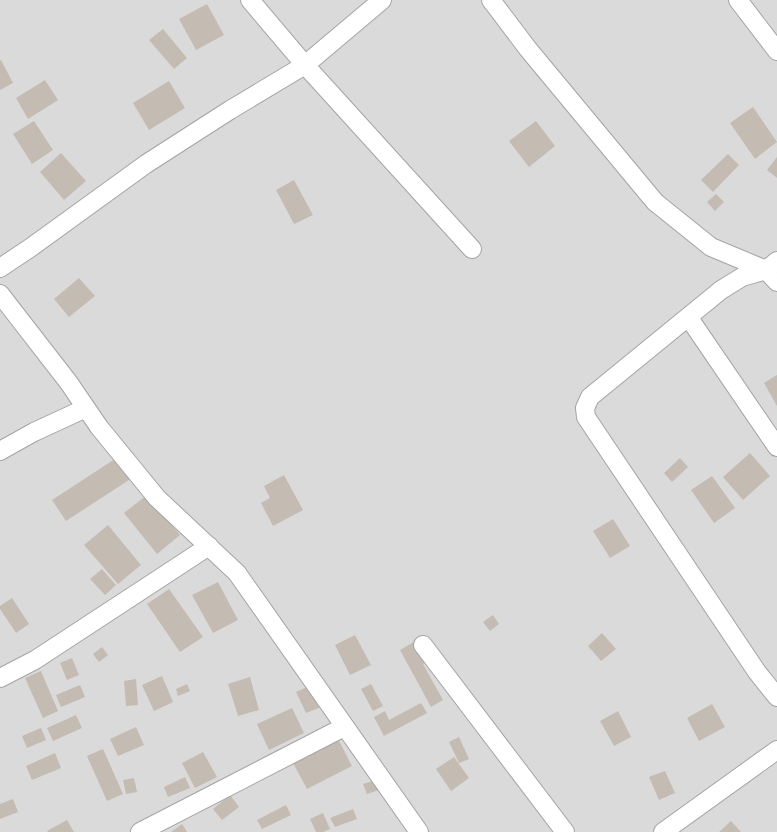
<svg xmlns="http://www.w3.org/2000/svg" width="777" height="832" font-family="'PT Sans',sans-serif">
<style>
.residential{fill:#dbdada}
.building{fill:#c4bbb2}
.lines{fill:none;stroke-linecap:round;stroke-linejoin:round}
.minor-casing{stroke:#a4a4a4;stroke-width:20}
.minor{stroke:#fff;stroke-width:18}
</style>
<rect width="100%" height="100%" fill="#efece3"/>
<path class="residential" d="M0,0H777V832H0Z"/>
<path class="building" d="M207,4L224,35L196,50L179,19Z
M163,29L187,58L174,69L149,40Z
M1,60L13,83L0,90V61Z
M45,80L58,100L28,119L16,98Z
M169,81L185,108L149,130L133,103Z
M753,107L777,142L755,159L730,123Z
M34,121L53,150L32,164L13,134Z
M536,121L555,146L529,167L509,141Z
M61,153L86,181L64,200L40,172Z
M728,154L739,165L713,192L701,180Z
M777,157V178L767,170Z
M294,180L313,215L294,224L276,190Z
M716,194L724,202L715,211L707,202Z
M79,278L95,296L69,317L54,299Z
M777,375V406L764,383Z
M750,453L770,476L743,500L723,477Z
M118,457L132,478L66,521L52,500Z
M680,458L688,467L672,482L664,473Z
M284,475L303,510L273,526L261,503L270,498L264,486Z
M712,476L735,508L714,523L691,490Z
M147,495L180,535L157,554L124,513Z
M613,519L630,546L610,558L593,531Z
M108,525L141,565L118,584L84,545Z
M102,569L116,585L105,595L90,579Z
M218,582L238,620L213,633L192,595Z
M169,589L203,637L180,652L147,604Z
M12,598L29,624L16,633L0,609V606Z
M493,615L499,624L490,631L483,622Z
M602,633L616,649L601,661L588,646Z
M355,635L371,665L350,675L335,645Z
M419,639L431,660L423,664L443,700L431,707L400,650Z
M102,647L108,655L99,662L93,654Z
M72,658L79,675L67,680L60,663Z
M41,671L58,711L43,718L25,678Z
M162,676L173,702L154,711L142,685Z
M250,677L259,710L238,716L228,684Z
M136,679L138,705L126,706L124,681Z
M187,684L190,691L178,696L176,689Z
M371,684L383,706L373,711L361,689Z
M80,685L85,697L61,707L56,695Z
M309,686L319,708L306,713L296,692Z
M421,703L427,713L384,736L374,717L385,711L389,720Z
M712,704L725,727L699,741L687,718Z
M292,708L304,733L269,750L257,724Z
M618,711L631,737L614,746L600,721Z
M76,715L82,728L53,741L47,728Z
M136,727L144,745L118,756L110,739Z
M41,728L46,740L27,748L22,736Z
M337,737L352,766L307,789L292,761Z
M459,737L469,759L459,763L449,742Z
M103,749L123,794L107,801L87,756Z
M203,752L217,777L195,788L182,763Z
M55,753L61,768L32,780L26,766Z
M454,757L469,778L451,791L436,769Z
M665,771L675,793L659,800L649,777Z
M185,777L190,788L168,797L164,787Z
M134,778L137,792L126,794L123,780Z
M376,780L379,790L367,794L363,784Z
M230,795L239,807L222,820L213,809Z
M13,799L18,812L0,819V804Z
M286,805L291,815L262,829L257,820Z
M353,809L357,819L335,827L330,818Z
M323,813L330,829L323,832H316L310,819Z
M67,820L74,832H48L47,831Z
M731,821L741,832H719Z
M182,824L187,832H171Z"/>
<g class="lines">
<g class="minor-casing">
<path id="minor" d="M250,0L305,65L472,249
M491,0L528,49L655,202L711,247L766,270L777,282
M738,0L777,51
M777,261L766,270L742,277L721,290L590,397L585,408L586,417L757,672L777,697
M0,268L30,248L146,164L230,110L305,65L382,0
M0,294L69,383L99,427L157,498L237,573L419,832
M689,318L777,447
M0,451L34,432L86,408
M423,645L565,832
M0,678L35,660L209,546
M140,832L344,727
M663,832L777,750"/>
</g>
<use href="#minor" class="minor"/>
</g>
</svg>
